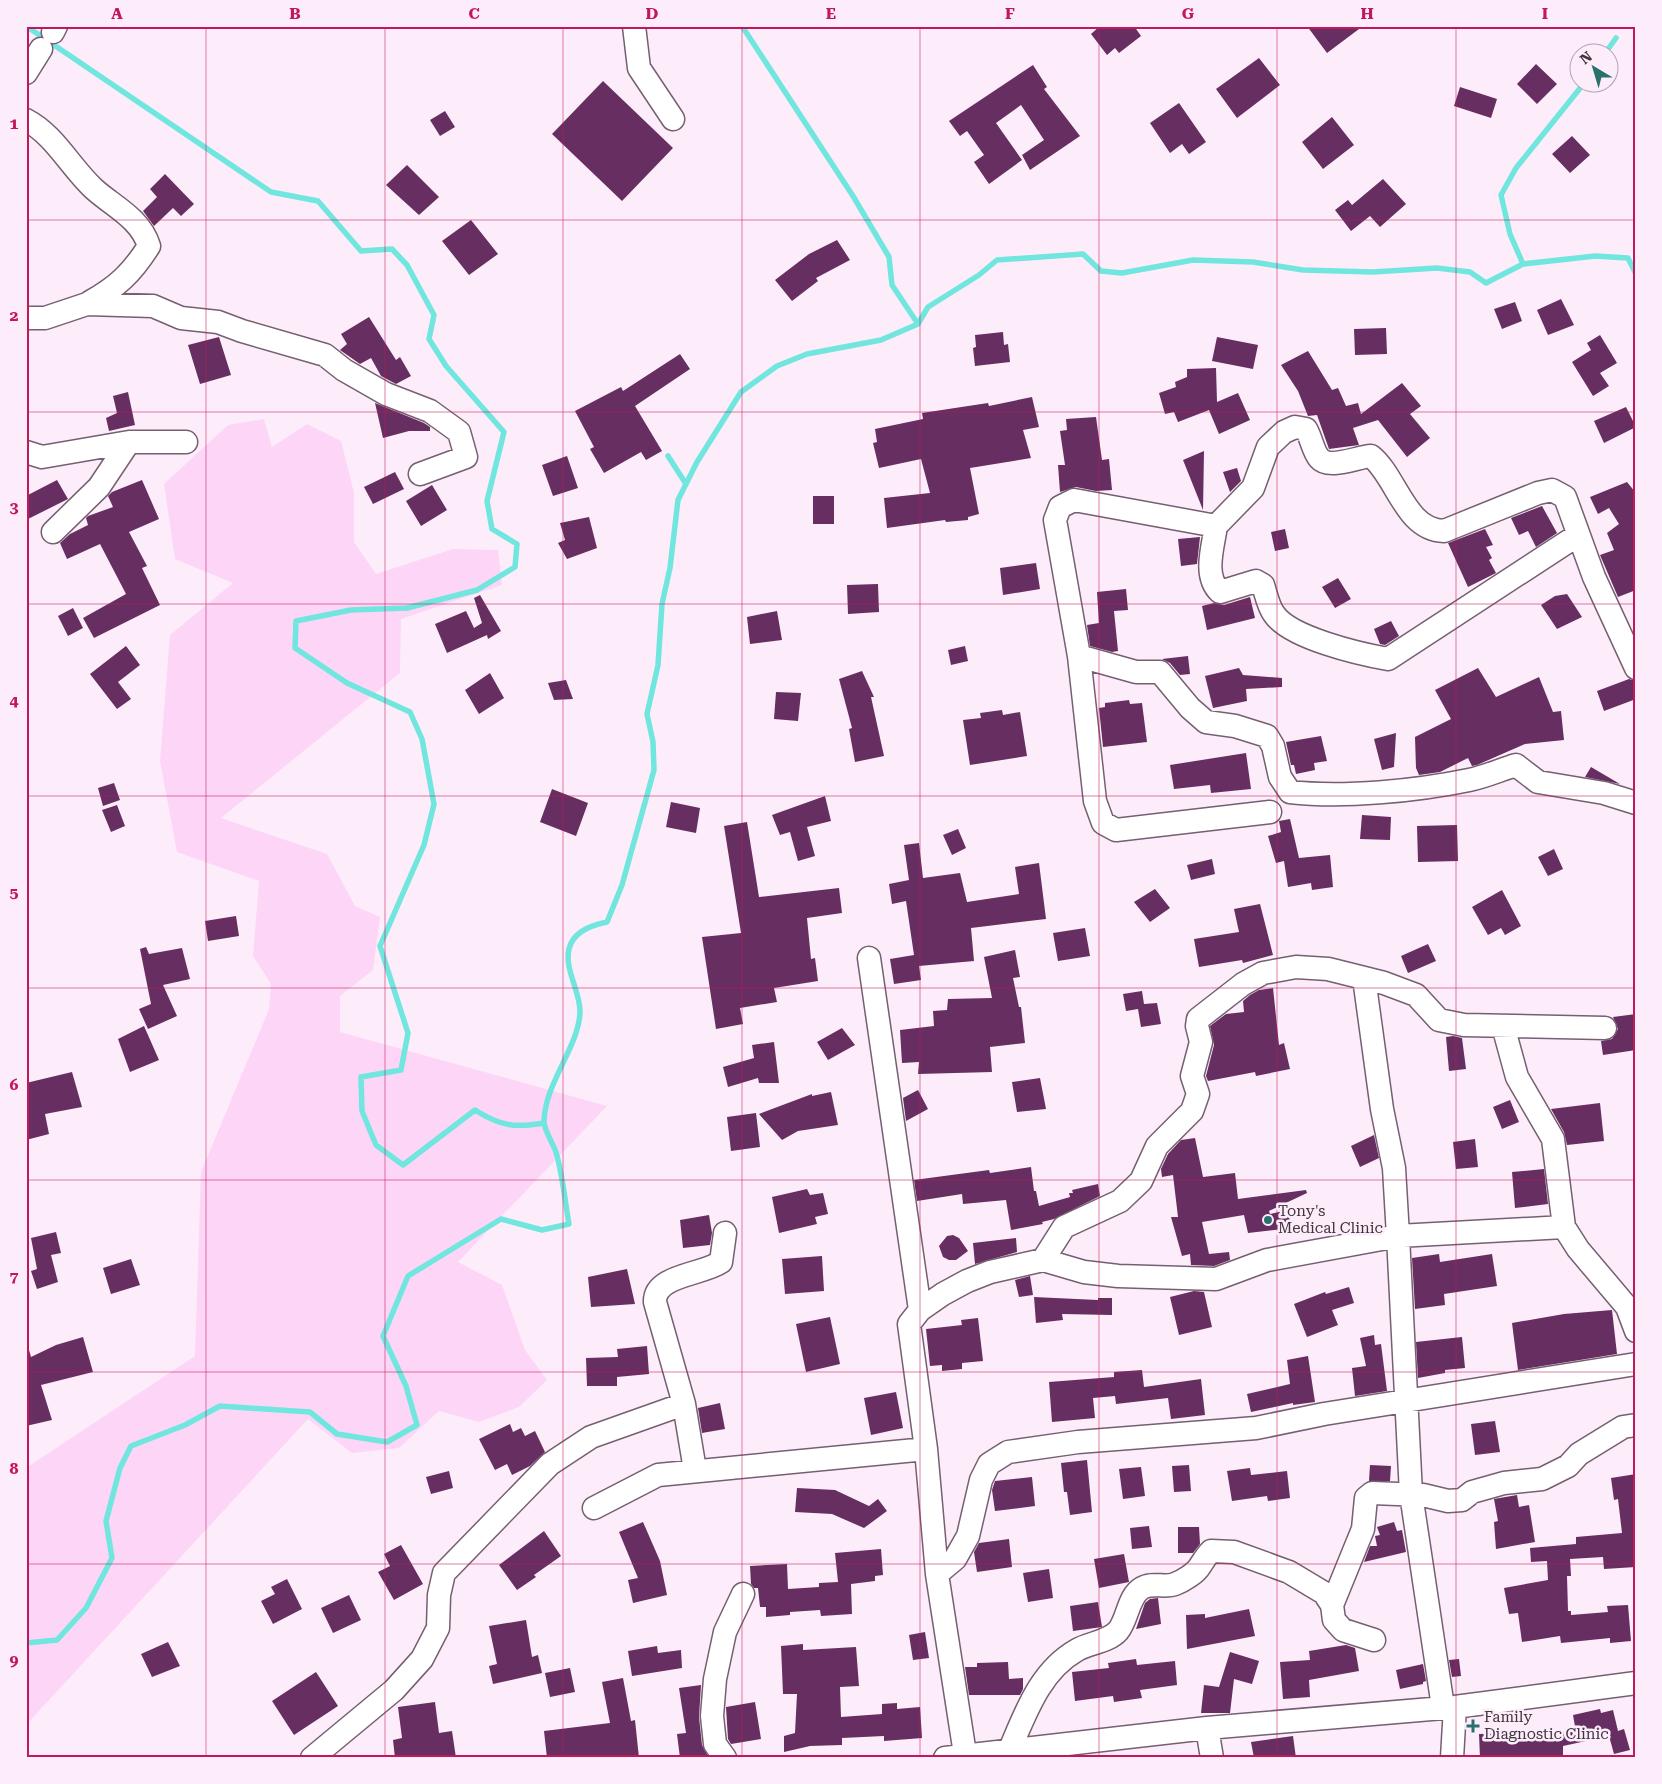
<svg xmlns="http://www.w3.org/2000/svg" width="1662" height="1784" font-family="'Roboto Serif',serif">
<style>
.green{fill:#fdd6f7}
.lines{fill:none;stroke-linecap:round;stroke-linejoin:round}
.stream{stroke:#70e6de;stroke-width:5.5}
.building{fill:#672e61}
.minor-casing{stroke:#755f71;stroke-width:25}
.minor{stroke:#fff;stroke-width:22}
.grid{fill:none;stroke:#c2185b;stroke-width:1;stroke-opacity:0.55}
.poi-dot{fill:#28716d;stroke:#fdedfa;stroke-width:2}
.labels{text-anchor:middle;stroke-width:5;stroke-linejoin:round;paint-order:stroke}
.poi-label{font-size:15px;fill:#3f353e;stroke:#fdedfa;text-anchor:start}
.neatline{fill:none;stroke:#c2185b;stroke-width:2}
.grid-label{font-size:16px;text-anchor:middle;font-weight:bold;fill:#c2185b}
</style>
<rect width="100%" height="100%" fill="#fdedfa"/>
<path class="green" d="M264,419L272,447L307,424L341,441L354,493V542L376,574L453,549L498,550L502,585L401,619L400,673L221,818L327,854L355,906L380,917L373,970L340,996V1032L607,1106L458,1262L502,1285L525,1350L547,1380L519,1407L479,1422L439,1411L399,1448L352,1453L308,1419L26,1725V1468L195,1356L201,1172L269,1009L271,984L253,956L259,881L177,852L160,761L170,635L233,583L175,559L164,484L228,425Z"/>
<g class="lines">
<path class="stream" d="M26,26L271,192L318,201L361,251L392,249L407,265L434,315L429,339L446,366L504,432L487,501L492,529L517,544L515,567L477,590L407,608L351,610L296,621L295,648L347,683L410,712L422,739L434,804L424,845L380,946L408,1033L401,1070L361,1077L362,1111L376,1145L403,1165L475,1110C500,1126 515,1128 544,1123
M1606,52L1616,38
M1523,264L1510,234L1501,195L1516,168L1585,82
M918,324L928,307L979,275L997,260L1083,254L1101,271L1122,273L1193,260L1253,262L1303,270L1373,272L1437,268L1470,272L1486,283L1523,264L1595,256L1628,258L1636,274
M668,456L686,484
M26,1643L57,1640L86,1608L112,1558L106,1521L120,1468L131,1446L185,1425L220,1406L310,1412L337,1434L387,1442L417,1425L406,1386L383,1336L408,1276L501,1219L542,1230L569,1224C565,1201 563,1178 557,1156C555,1145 544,1132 544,1121C545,1083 578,1048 580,1013C581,992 564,970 569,949C573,931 592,925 607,922L622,885L654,770L653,742L647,714L658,665L662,604L670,568L678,500L697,462L741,392L777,366L807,354L881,340L918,324L892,285L889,257L853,196L742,26"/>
</g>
<path class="building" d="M1100,26H1134L1141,36L1119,53L1115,48L1107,55L1091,34Z
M1307,26H1363L1327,53Z
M1259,58L1280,85L1237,118L1216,89Z
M1536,64L1557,84L1537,104L1517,84Z
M1033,65L1047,87L1044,89L1080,136L1030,170L1022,155L1044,140L1021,105L996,123L1022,160L989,184L974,162L984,155L967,131L960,136L949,121Z
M603,81L673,148L622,201L552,134Z
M1460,87L1497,99L1491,118L1454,106Z
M1179,103L1206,142L1189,154L1182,144L1170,153L1150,123Z
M445,111L455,127L440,136L430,120Z
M1332,117L1354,145L1323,169L1302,142Z
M1572,136L1590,155L1570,173L1552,154Z
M407,165L439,197L419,215L386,185Z
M165,174L194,204L181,216L173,208L154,226L143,211L157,197L150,189Z
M1383,179L1406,204L1380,227L1370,216L1351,231L1335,210L1348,200L1352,205Z
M471,220L498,254L469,275L442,241Z
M837,240L850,260L816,278L818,281L792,301L775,280L809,254Z
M1561,299L1574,325L1548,335L1537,310Z
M1515,302L1522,321L1502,329L1494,309Z
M369,317L396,360L400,357L411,376L396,384L381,376L371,358L360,364L340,350L347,344L341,334Z
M1386,328L1387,354L1355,355L1354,329Z
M1003,332L1004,345L1008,344L1010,362L975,366L973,348L976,347L975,335Z
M1600,335L1617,363L1600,373L1609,386L1593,396L1572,362L1591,350L1587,343Z
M219,337L231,375L200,384L188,345Z
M1217,337L1258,345L1253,369L1212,361Z
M1308,351L1332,390L1338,388L1346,406L1358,403L1361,414L1402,383L1421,406L1410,414L1430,438L1407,457L1378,420L1353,428L1359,445L1329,449L1317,415L1308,416L1298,391L1281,365Z
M680,354L690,369L635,406L662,451L646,460L641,452L604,473L590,449L594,447L575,411L621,387L623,391Z
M1216,368L1217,402L1238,393L1250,420L1219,434L1209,410L1178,422L1174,412L1165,414L1159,393L1176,387L1175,382L1187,377V369Z
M128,392L135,425L109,431L106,418L117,413L113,396Z
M1032,397L1039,427L1023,430L1031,458L970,468L979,514L968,517V520L946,522L945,520L887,528L884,498L930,493L921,459L879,468L873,443L877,442L875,429L923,419L922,413L988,403L989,406Z
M375,403L424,423L430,427V431H409L383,438Z
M1626,407L1636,427L1604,443L1594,421Z
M1096,417L1102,460L1109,459L1112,490L1096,491L1076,487L1060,492L1058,465H1065L1060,431L1067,430L1066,419Z
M1204,451L1203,510L1183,460Z
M567,456L578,488L553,496L542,465Z
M1237,468L1241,481L1230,492L1223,472Z
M395,472L404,489L373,504L364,487Z
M57,480L68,499L26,520V496Z
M142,480L159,519L129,532L147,566L142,568L160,605L94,638L83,618L126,594L100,544L67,559L60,543L70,534L88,525L86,518L88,516L113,507L108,496L112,492Z
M1627,482L1636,493V590L1618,597L1600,555L1614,550L1607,533L1619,524L1609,508L1598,514L1590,497Z
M432,485L447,510L421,526L406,501Z
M813,496H834V524H813Z
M1542,506L1557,533L1536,547L1528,531L1519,535L1511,518Z
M589,517L597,548L567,559L558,543L565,540L560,523Z
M1285,529L1289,548L1275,551L1271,532Z
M1485,529L1493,545L1486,547L1492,558L1489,560L1496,573L1468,587L1448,543Z
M1200,537L1197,564L1181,566L1178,539Z
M1036,563L1040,589L1003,595L1000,568Z
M1338,578L1351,599L1335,608L1322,587Z
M878,584L879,612L848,614L847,585Z
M1126,589L1128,610L1114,611L1118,651L1112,652L1090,646L1087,625L1099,623L1097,592Z
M1567,594L1582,617L1557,629L1541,605L1555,596Z
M480,595L501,631L488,639L487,635L447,653L435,624L466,611L474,628L482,623L474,598Z
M1250,597L1255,618L1207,630L1202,606L1214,603L1224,605Z
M73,608L83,628L68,636L58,616Z
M777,611L782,640L750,644L747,617Z
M1391,621L1399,636L1385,645L1380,644L1374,629Z
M126,646L140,665L118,682L131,699L117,709L90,674Z
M965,646L968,661L951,665L948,650Z
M1188,656L1190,674L1180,675L1170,663L1162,659Z
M1239,668L1243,675L1282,678V687L1246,689L1247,701L1213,708L1205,676Z
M1478,668L1496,697L1539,677L1553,712L1561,711L1564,740L1525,744L1477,765L1472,766L1468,758L1440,772L1419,775L1416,768L1415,737L1451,719L1435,690Z
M862,671L874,697H871L884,756L855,762L849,729L852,728L839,679Z
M490,673L504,698L479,714L465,690Z
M1629,679L1636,681V699L1604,711L1597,691Z
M566,680L573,699L554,700L548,683Z
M776,692L801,693L798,721L774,719Z
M1129,700L1130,704L1142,703L1147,742L1103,747L1099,708L1105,707V703Z
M1002,710L1003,715L1020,712L1027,756L970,765L963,720L981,718L980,713Z
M1396,733L1394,767L1382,770L1374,739Z
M1321,736L1327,761L1314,763L1315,770L1296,774L1294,765H1291L1286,742Z
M1246,753L1251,789L1211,793L1210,785L1174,789L1170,765Z
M1591,767L1620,784L1585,777Z
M114,783L120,800L103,806L98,788Z
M552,789L588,803L576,836L540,822Z
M825,796L831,821L807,827L815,856L798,861L790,832L780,835L772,815Z
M671,802L700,808L696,833L666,827Z
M117,805L125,826L111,832L102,810Z
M1362,815L1391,817L1390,840L1360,839Z
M1290,819L1299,858L1330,855L1333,887L1312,890L1311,883L1288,887L1284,861L1276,863L1268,836L1281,832L1279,821Z
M747,822L759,897L839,888L842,913L807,918L811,959L815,958L818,981L774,988L777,1002L740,1008L743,1024L716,1029L702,937L741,933L724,826Z
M1457,825L1458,861L1418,862L1417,826Z
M958,829L966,848L952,855L943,835Z
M919,843L923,878L960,873L967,902L1019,894L1015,867L1039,863L1046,919L971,928L974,961L919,966L921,980L894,984L890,959L914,955L906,901L892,904L889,884L909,880L904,845Z
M1554,849L1563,869L1548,876L1538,857Z
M1212,859L1215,874L1191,880L1187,865Z
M1155,889L1170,908L1150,922L1134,902Z
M1502,890L1521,926L1505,935L1501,928L1488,935L1472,907Z
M1260,904L1273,955L1243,963L1242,960L1199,967L1194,939L1239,932L1234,909Z
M236,916L239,936L208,941L205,921Z
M1085,928L1090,956L1058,961L1053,933Z
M1428,944L1436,961L1408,973L1401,956Z
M146,947L149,954L182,948L190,979L163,985L177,1016L148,1029L139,1009L151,1004L140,949Z
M1015,950L1020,977L1013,978L1019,1007H1021L1025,1043L990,1047L992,1072L918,1074L919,1062L902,1063L900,1030L934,1026L933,1011L947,1010L948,999L992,998L984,957Z
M1273,988L1279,1045L1284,1043L1290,1069L1256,1076L1255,1072L1208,1081L1206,1076L1214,1045L1210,1026L1226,1014L1244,1012L1243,1001L1250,995L1259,990Z
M1142,991L1144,1004L1157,1003L1161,1024L1141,1027L1138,1009L1126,1011L1123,994Z
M1636,1014V1050L1603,1055L1601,1041L1612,1039L1618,1029L1613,1017Z
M144,1026L159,1060L130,1072L118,1039Z
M842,1028L855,1045L828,1060L817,1042Z
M1453,1036L1462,1038L1466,1069L1449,1071L1446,1037Z
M774,1042L779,1083H759L758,1078L728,1087L723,1067L754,1058L752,1045Z
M72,1072L82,1107L45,1114L49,1134L26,1140V1083Z
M1040,1078L1046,1109L1017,1112L1012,1082Z
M918,1090L928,1109L906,1121L903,1098Z
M831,1092L838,1125L798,1131L782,1140L759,1114L812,1094V1096Z
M1510,1100L1519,1122L1502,1129L1493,1107Z
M1600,1103L1604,1141L1567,1145L1564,1132L1551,1109Z
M756,1113L760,1147L731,1151L727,1117Z
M1374,1135L1379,1158L1360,1167L1351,1146Z
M1195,1138L1203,1177L1235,1173L1238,1199L1306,1190L1307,1193L1269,1211L1270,1214L1288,1210L1291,1228L1248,1233L1244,1215L1202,1222L1209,1254L1229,1252L1230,1260L1214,1266L1191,1265L1190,1254L1182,1256L1171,1217H1178L1173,1175L1162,1177L1161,1169L1168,1154L1181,1140Z
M1475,1139L1478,1167L1456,1169L1453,1142Z
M1031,1167L1034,1191H1036L1039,1206L1070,1197L1069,1193H1073L1072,1190L1098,1184L1100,1196L1054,1219L1042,1222L1043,1224L1011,1230L1006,1200L963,1204L962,1194L917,1201L914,1180L989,1170L990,1173Z
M1544,1169L1548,1204L1515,1208L1512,1172Z
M807,1189L810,1195L823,1193L828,1214L815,1217L817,1224L779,1233L772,1197Z
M709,1215L712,1233L710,1245L683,1248L680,1220Z
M56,1232L61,1253L51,1255L58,1282L37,1289L31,1271L37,1269L31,1238Z
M953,1235L959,1238L968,1251L956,1260H949L943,1257L939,1246L947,1236Z
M1016,1238L1017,1252L975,1264L973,1243Z
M1439,1254L1440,1262L1492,1254L1497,1286L1444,1294L1445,1305L1415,1309L1412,1258Z
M822,1256L824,1291L785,1294L782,1259Z
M131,1259L140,1285L111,1294L103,1268Z
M627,1269L635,1304L591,1307L588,1277Z
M1030,1276L1033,1295L1019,1297L1015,1280Z
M1349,1287L1354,1303L1332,1310L1338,1325L1307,1337L1294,1304L1325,1292L1326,1294Z
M1194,1291L1204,1292L1212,1327L1179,1335L1170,1297Z
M1034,1297L1098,1300V1298H1112V1315L1062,1314L1063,1320L1036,1323Z
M1612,1310L1617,1354L1518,1370L1512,1323L1564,1314Z
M830,1317L840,1364L806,1372L796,1324Z
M978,1318L983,1361L962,1363V1369L942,1371V1365L930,1366L926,1329L962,1325L961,1320Z
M1374,1335L1375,1345L1381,1344L1387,1391L1355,1396L1352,1368L1366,1366L1360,1338Z
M83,1337L93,1372L41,1385L52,1420L26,1426V1350H29L31,1357L56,1345Z
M1462,1337L1465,1368L1445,1370V1373L1418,1378L1416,1342Z
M647,1346L649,1374L617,1377V1386H587L586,1358L618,1357L617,1349Z
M1308,1356L1315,1402L1293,1405V1403L1251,1412L1247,1394L1290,1384L1287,1360Z
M1142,1370L1144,1387L1201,1379L1205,1415L1171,1419L1168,1398L1116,1404L1115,1396L1093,1398L1095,1418L1052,1422L1049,1382L1114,1377V1372Z
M896,1392L903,1428L871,1435L864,1398Z
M720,1403L725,1429L702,1433L698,1408Z
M1495,1421L1500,1452L1475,1455L1471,1424Z
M510,1424L513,1432L521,1428L525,1436L535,1431L545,1452L530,1466L512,1475L507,1464L495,1470L479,1439Z
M1087,1460L1092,1512L1070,1515L1067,1492H1064L1061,1463Z
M1189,1465L1191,1491L1174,1492L1172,1466Z
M1370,1465L1391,1466L1390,1481H1369Z
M1141,1467L1145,1496L1123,1499L1119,1469Z
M1250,1468L1251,1475L1287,1471L1290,1498L1268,1501L1267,1496L1232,1501L1227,1471Z
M449,1471L453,1488L431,1494L426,1477Z
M1636,1474V1567L1604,1569L1603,1557L1570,1559L1571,1576H1567L1568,1611H1571V1615L1608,1612L1607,1606L1628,1605L1631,1641L1610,1643V1638L1561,1643L1560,1636L1522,1642L1518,1613L1509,1614L1504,1588L1548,1580L1547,1561L1531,1562L1530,1548L1576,1544V1537L1622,1533L1618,1499L1614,1500L1611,1478Z
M1032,1477L1035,1506L995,1511L992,1490L995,1481Z
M797,1488L835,1490L869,1506L878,1499L887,1511L864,1528L832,1514L795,1512Z
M1517,1495L1519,1507L1529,1505L1535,1542L1496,1549L1494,1522L1498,1521L1494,1499Z
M643,1522L660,1561L667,1595L633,1603L628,1580L638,1578L619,1532Z
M1394,1522L1397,1531L1402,1530L1406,1552L1364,1562L1370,1546H1377L1375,1536L1380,1535L1377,1527Z
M1149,1526L1152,1547L1132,1549L1130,1528Z
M1178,1527H1199L1200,1544L1193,1553H1178Z
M544,1531L561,1556L534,1575L536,1577L517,1590L499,1565Z
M1009,1539L1012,1567L977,1572L974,1552L979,1543Z
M401,1545L423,1584L394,1600L378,1572L390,1566L384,1554Z
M881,1549L883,1575L875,1576V1581L851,1584L852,1614L821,1616L820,1610L790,1612V1615L766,1617V1607H760L758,1588H754L751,1584L750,1566L787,1564L788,1589L819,1587V1583L838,1582L835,1553Z
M1124,1554L1129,1582L1099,1588L1094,1559Z
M1049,1569L1053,1598L1028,1602L1023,1573Z
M287,1579L302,1609L273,1624L261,1601L275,1594L271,1587Z
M349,1595L361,1620L333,1633L321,1608Z
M1158,1598L1161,1624L1136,1629L1145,1603L1150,1599Z
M1098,1602L1102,1627L1073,1631L1070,1606Z
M1249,1609L1255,1636L1187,1649L1186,1615L1205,1614V1618Z
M526,1620L532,1657L538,1655L542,1673L493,1684L489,1666L497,1664L489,1626Z
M925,1632L929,1658L913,1660L909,1635Z
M168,1642L180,1666L152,1677L141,1654Z
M803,1644V1650L856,1647L859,1686L840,1687L841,1717L882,1714V1704L897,1703V1709L920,1707L922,1738L884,1741V1736L842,1738V1745L810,1746L784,1752V1736L795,1733L797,1694H783L781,1646Z
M1346,1645L1355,1648L1359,1671L1309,1680L1310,1697L1283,1699L1280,1662L1310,1660L1309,1651Z
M657,1646L658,1653L681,1650L682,1668L632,1676L628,1651Z
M1230,1652L1259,1661L1252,1684L1234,1679L1230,1713H1201L1204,1685L1219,1687Z
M1136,1659L1137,1665L1175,1661L1177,1685L1140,1690L1142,1698L1114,1702L1113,1696L1075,1701L1072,1672L1109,1668L1108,1663Z
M1459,1659L1461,1676L1452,1677L1449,1660Z
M1008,1662L1009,1679L1023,1678V1689L1020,1695H969L965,1667H977V1663Z
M1423,1664L1426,1681L1423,1682V1684L1400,1689L1396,1670Z
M570,1668L575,1692L550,1697L545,1673Z
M316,1672L338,1706L294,1735L272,1701Z
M623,1678L631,1721L635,1720L639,1758H547L544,1731L610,1723L602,1682Z
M701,1685L699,1717L702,1745L709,1758H680L677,1734L686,1733L679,1688Z
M435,1702L439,1733L452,1731L456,1758H395L393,1740L402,1738L398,1707Z
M755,1702L761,1739L731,1744L728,1739L726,1707Z
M1600,1709L1601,1713L1613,1710L1618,1731L1624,1729L1630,1750L1614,1754L1609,1736L1563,1746V1758H1480L1479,1734L1576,1732L1573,1715Z
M1293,1736L1296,1758H1254L1251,1742Z"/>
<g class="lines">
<g class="minor-casing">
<path id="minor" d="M634,26L639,68L673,119
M53,32L56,26
M26,73L41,49
M26,120C55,135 70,167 94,189C114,207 140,218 149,246C132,273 117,287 90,302
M26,318H45L87,304L153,306L181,318L218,322L242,331L325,355L344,370L386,394L430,411L459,432L466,457L420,474
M26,452L42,457L129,442H186
M1216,526C1213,547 1203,576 1220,592L1256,581L1263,585C1266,594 1268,606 1274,614C1290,638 1360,654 1388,659L1578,535
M53,532L99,487L129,442
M1079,656L1136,672H1160L1190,708L1206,722L1235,726L1267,736L1273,746L1280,777L1290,792C1343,798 1416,791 1469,780C1484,777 1500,770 1516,765L1538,782L1604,793L1636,803
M1270,812L1116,830L1103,823L1095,801L1079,656L1055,520L1060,507L1074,500L1216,526L1253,488L1268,447L1284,432L1295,427L1306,429C1311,437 1313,451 1319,458C1329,470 1357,457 1371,456C1397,477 1405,530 1444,531L1538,493L1552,490L1565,497L1594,577L1636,668
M869,958L920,1310
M1364,978L1382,1109L1394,1168L1398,1236L1564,1227
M1503,1026L1517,1077L1553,1139L1564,1227L1578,1249L1627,1307L1636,1331
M1043,1260L1064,1227L1120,1201L1141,1181L1157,1146L1192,1111L1198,1094L1192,1076L1201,1042L1197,1026L1198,1019L1243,984L1263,973L1296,967L1328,969L1384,983L1416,995L1439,1020L1464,1025L1605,1028
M695,1470L684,1404L655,1302C654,1275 702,1275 721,1262L725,1233
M594,1508L658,1475L926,1449
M937,1574L955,1559L968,1536L981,1480L989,1464L1008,1452L1078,1442L1256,1428L1324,1414L1636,1364
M1332,1605L1363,1529L1366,1498L1372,1493L1423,1495L1448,1501L1462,1500L1472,1492L1504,1483L1542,1479L1568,1466L1579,1454L1623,1427L1636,1425
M1207,1728L1212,1758
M1010,1749C1026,1712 1040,1671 1077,1650C1089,1643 1108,1642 1118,1631C1128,1619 1128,1596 1142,1588C1152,1582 1165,1588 1175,1584C1183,1581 1196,1573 1200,1566C1204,1560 1206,1556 1211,1551L1234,1552L1289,1572L1324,1593L1332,1605L1334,1620L1343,1630L1374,1640
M965,1754L937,1574L926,1449L909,1324L920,1310L943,1294L967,1281L990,1272L1043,1260L1084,1272L1118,1276L1216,1279L1267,1260L1398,1236L1411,1494L1443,1707
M312,1758L394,1690L422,1659L438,1628L439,1595L444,1573L550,1464L591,1437L684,1404
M725,1758L715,1744L712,1716L715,1679L725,1632L743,1594
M945,1758L1207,1728L1455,1707L1636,1683
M1452,1758L1455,1707"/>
</g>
<use href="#minor" class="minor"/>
</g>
<path class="grid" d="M206,26V1758M385,26V1758M563,26V1758M742,26V1758M920,26V1758M1099,26V1758M1277,26V1758M1456,26V1758M26,220H1636M26,412H1636M26,604H1636M26,796H1636M26,988H1636M26,1180H1636M26,1372H1636M26,1564H1636"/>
<g class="poi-dot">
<circle cx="1268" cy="1220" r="5"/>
<path d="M1470.5 1718.5h5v5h5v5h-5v5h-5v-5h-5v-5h5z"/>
</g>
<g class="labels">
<g class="poi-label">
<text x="1278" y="1216">Tony's<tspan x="1278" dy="17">Medical Clinic</tspan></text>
<text x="1484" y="1722">Family<tspan x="1484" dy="17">Diagnostic Clinic</tspan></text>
</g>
</g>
<rect width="1662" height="1784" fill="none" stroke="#fdedfa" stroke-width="55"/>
<g transform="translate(1594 68) rotate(322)"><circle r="24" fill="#fdedfa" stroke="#b1a3af"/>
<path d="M0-4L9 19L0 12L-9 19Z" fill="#28716d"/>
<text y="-8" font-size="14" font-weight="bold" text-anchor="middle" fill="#3f353e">N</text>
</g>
<rect x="28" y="28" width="1606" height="1728" class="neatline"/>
<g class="grid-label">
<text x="117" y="19">A</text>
<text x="295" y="19">B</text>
<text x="474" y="19">C</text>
<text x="652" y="19">D</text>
<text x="831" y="19">E</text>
<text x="1010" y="19">F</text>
<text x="1188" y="19">G</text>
<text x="1367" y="19">H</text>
<text x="1545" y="19">I</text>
<text x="14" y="129">1</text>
<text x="14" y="321">2</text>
<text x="14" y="513">3</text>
<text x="14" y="706">4</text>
<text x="14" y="898">5</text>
<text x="14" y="1090">6</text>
<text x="14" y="1282">7</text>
<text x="14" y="1474">8</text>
<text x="14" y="1666">9</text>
</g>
</svg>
